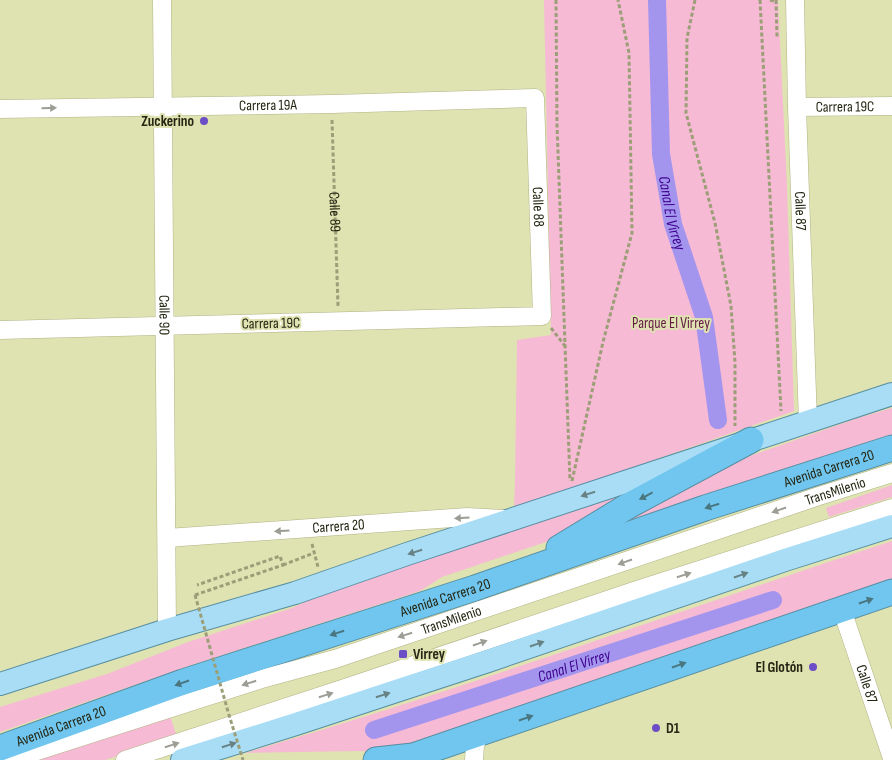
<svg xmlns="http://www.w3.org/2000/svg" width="892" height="760" font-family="'Sofia Sans Condensed',sans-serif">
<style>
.green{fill:#f7bad5}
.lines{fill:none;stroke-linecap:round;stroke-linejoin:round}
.canal{stroke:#a395ee;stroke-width:18}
.minor-casing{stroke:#b1b384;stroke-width:19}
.major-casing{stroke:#568ea1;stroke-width:24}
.highway-casing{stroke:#568ea1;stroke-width:27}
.path{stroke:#9c9e78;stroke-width:3;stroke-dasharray:4 2.5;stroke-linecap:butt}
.minor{stroke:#fff;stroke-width:18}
.major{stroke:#a9ddf5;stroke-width:22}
.highway{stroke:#70c6ee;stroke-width:25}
.path-bridge{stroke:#9c9e78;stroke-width:3;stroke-dasharray:4 2.5;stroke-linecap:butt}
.oneway{fill:#9d9d95}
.oneway2{fill:#678284}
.oneway3{fill:#4a7680}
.poi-dot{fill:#6c4ec7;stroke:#dfe2b1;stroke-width:2}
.labels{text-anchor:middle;stroke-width:4;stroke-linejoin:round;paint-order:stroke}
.street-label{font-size:15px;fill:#252613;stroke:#dfe2b1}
.poi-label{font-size:15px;font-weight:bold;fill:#252613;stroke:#dfe2b1;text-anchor:end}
.park-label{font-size:15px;fill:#651b44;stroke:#dfe2b1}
.water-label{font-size:16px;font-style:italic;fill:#3e008e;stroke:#dfe2b1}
</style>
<rect width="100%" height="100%" fill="#dfe2b1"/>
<path class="green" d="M544,0H778L787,187L794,411L514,509L515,481L517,340L551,335Z
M892,408V436L606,528L721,466L858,418Z
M672,471L590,514L546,542L442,577L420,591L189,666L0,732V707L107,674L188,642L292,608L352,580Z
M892,485V497L829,517L826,508Z
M892,541V584L393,750L377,752L358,751L245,753C463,689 676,612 892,541Z
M170,716L177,737L105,760H38Z"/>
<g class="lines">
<g class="canal">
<path id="s1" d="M657,0L661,154L673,224L704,317L718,420"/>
<path id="s2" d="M374,730L773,600"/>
</g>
<g class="minor-casing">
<g id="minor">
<path id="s4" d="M162,0L167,630"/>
<path id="s5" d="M795,0L797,107L808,422"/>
<path id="s6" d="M797,107L892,106"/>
<path id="s7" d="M0,109L332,104L535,98L542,316L0,330"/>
<path id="s8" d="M167,538L467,517L503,519"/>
<path id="s9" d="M842,610L892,758"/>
<path id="s10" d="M9,760L265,678L335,659L819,496L892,473"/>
<path d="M125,760L342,689L637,590L892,508"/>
<path d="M474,760L475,745L480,734"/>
</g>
</g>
<g class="major-casing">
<path id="major" d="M0,684L167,630L295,593L407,554L892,394
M182,760L299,723L387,694L488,661L785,560L892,526"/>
</g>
<g class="highway-casing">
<g id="highway">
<path d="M559,548L628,506L751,440"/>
<path id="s11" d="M0,748L183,682L475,588L705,508L892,448"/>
<path d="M376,760L413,756L892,592"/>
</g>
</g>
<g class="path">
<path d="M556,0L557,125L570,481"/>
<path d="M695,0L687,38L686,113L715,223L731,306L735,362V426"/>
<path d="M760,0L781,411"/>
<path d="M770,0L777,2"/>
<path d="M776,0L777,37"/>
<path id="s3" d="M332,120L338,306"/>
<path d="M551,328L565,346"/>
<path d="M572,481L603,342L632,233L629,53L618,0"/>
<path d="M312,544L318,567"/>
<path d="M283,565L314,553"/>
<path d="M195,595L283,565L280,556L197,585"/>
</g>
<use href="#minor" class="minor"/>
<use href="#major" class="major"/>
<use href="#highway" class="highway"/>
<path class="path-bridge" d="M195,595L229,715L243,760"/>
</g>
<defs><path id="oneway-solid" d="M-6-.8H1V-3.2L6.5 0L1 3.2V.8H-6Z" transform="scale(1.25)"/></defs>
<g class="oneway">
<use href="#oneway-solid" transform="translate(49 108) rotate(-1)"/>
<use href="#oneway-solid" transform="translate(779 510) rotate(161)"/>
<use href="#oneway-solid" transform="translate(462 518) rotate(177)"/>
<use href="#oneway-solid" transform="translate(282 531) rotate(176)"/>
<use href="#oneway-solid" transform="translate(625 562) rotate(161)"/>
<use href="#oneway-solid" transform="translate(684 575) rotate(-18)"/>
<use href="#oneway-solid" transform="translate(405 635) rotate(162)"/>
<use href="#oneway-solid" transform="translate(480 643) rotate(-19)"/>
<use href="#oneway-solid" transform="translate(249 683) rotate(163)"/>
<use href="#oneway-solid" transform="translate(326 695) rotate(-18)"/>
<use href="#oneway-solid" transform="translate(172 745) rotate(-18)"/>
</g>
<g class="oneway2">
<use href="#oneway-solid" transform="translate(588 494) rotate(162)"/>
<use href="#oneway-solid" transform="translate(415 552) rotate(162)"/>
<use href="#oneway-solid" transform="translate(741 575) rotate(-19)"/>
<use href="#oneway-solid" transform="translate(537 644) rotate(-19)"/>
<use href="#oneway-solid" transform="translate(383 695) rotate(-18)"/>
<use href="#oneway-solid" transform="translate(229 745) rotate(-17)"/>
</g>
<g class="oneway3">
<use href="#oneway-solid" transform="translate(646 496) rotate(152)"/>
<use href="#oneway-solid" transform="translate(712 506) rotate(162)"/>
<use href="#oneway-solid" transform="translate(866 601) rotate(-19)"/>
<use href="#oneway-solid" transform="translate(337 633) rotate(162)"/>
<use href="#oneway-solid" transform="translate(679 665) rotate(-19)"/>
<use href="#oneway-solid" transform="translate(182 683) rotate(161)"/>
<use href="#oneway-solid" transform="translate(526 718) rotate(-19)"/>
</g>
<g class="poi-dot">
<circle cx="204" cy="121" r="5"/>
<rect x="398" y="649" width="10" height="10" rx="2.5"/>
<circle cx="813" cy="667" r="5"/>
<circle cx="656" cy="728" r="5"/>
</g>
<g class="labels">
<g class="street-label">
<text dy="5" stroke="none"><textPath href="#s7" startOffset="268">Carrera 19A</textPath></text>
<text dy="5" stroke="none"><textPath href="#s6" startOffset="48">Carrera 19C</textPath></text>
<text dy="5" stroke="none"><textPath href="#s7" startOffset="644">Calle 88</textPath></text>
<text dy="5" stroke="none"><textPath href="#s5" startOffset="211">Calle 87</textPath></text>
<text dy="5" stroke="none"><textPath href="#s3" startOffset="92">Calle 89</textPath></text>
<text dy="5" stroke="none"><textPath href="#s4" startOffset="315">Calle 90</textPath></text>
<text transform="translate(271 323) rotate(-1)" y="5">Carrera 19C</text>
<text dy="5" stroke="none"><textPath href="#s11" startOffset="875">Avenida Carrera 20</textPath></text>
<text dy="5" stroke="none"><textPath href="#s10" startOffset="869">TransMilenio</textPath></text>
<text dy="5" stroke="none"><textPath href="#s8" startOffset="172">Carrera 20</textPath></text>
<text dy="5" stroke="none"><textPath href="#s11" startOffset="470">Avenida Carrera 20</textPath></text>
<text dy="5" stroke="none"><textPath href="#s10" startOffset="464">TransMilenio</textPath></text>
<text dy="5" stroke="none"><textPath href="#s9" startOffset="78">Calle 87</textPath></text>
<text dy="5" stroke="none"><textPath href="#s11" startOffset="65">Avenida Carrera 20</textPath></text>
</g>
<g class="poi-label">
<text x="194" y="126">Zuckerino</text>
<text x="413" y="659" text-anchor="start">Virrey</text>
<text x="803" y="672">El Glotón</text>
<text x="666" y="733" text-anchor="start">D1</text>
</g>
<g class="park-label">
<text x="671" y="328">Parque El Virrey</text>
</g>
<g class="water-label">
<text dy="6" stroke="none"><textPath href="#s1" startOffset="214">Canal El Virrey</textPath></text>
<text dy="6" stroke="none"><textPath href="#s2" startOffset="210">Canal El Virrey</textPath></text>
</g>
</g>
</svg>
